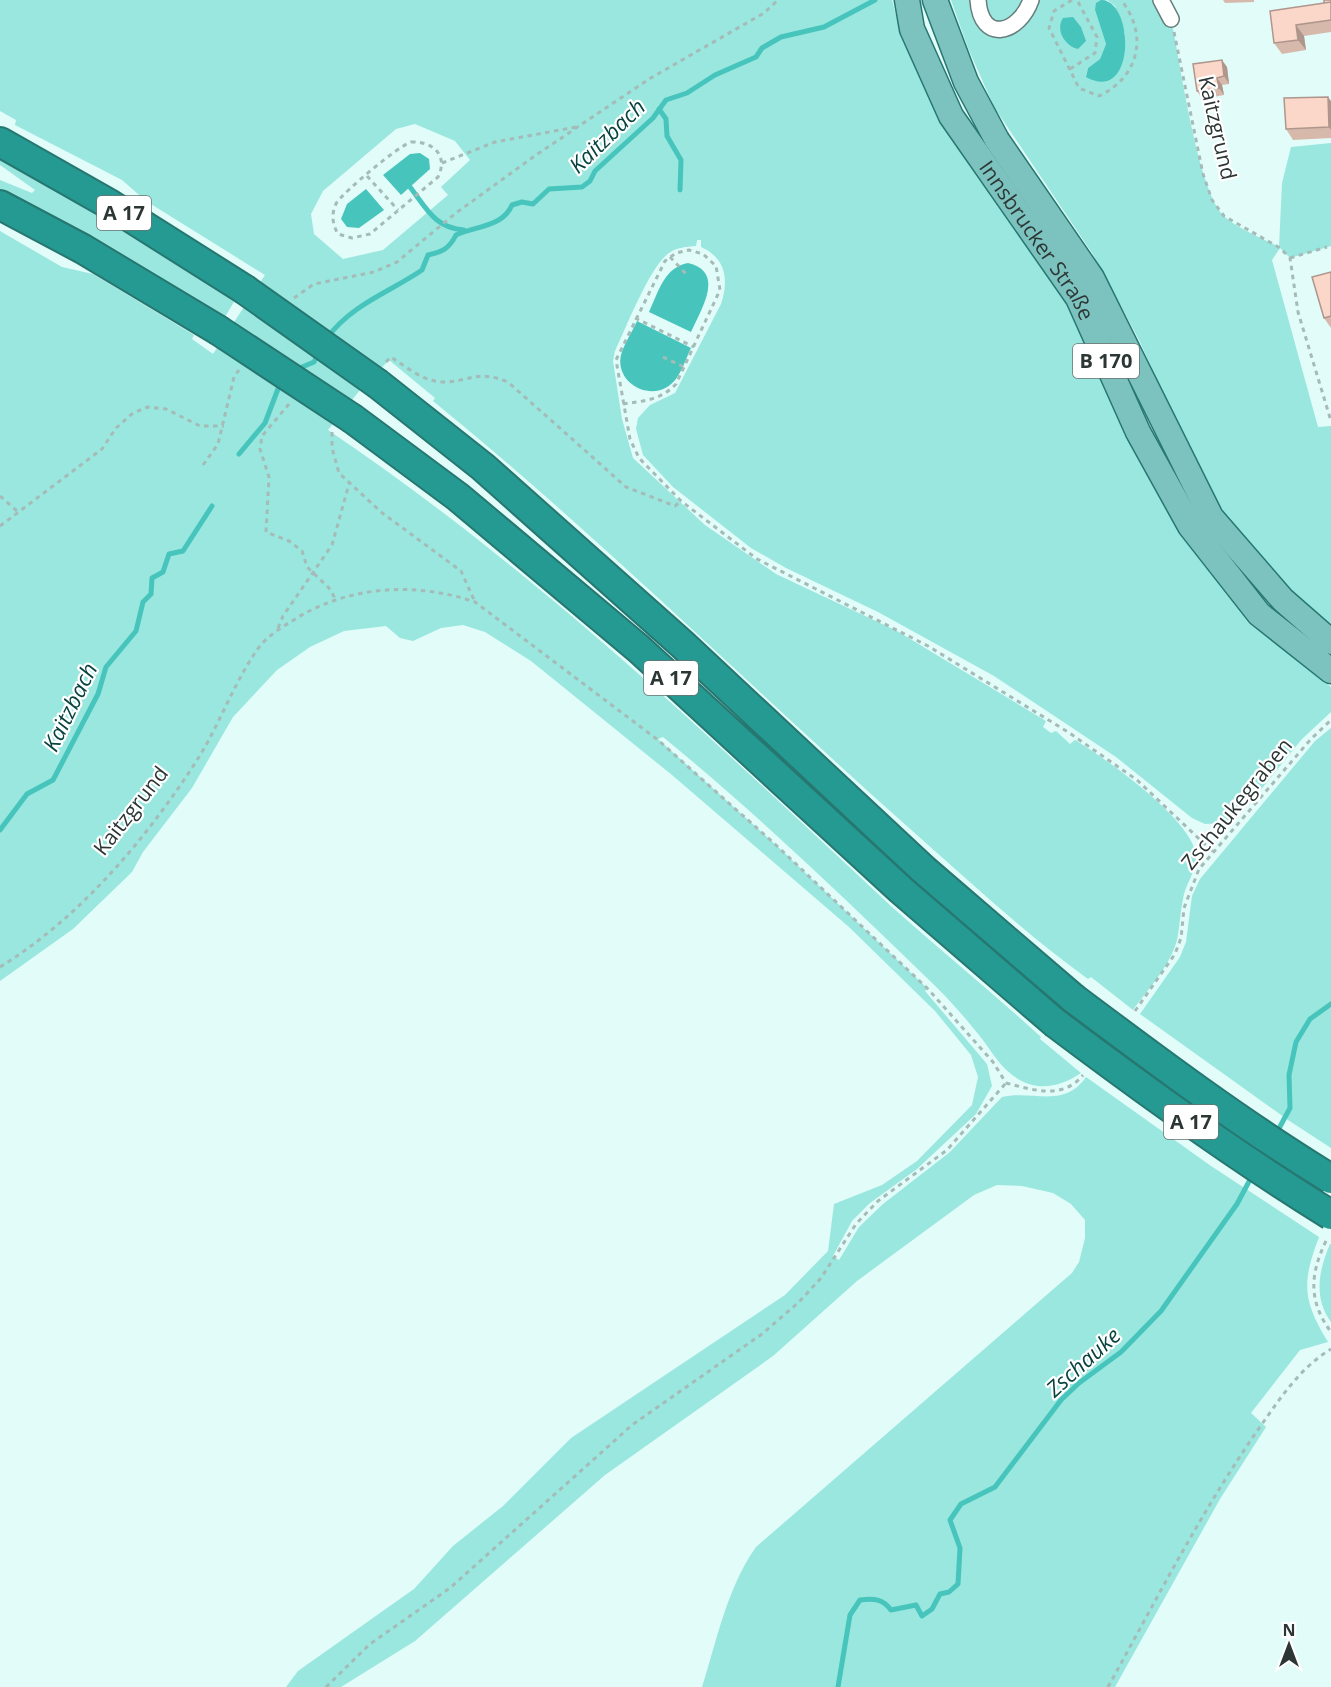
<svg xmlns="http://www.w3.org/2000/svg" width="1331" height="1687" font-family="'Open Sans',sans-serif">
<style>
.green{fill:#99e7df;fill-rule:evenodd}
.water{fill:#47c5bc}
.lines{fill:none;stroke-linecap:round;stroke-linejoin:round}
.stream{stroke:#47c5bc;stroke-width:5}
.street-casing{stroke:#667e7b;stroke-width:18}
.primary-casing{stroke:#277771;stroke-width:27}
.highway-casing{stroke:#277771;stroke-width:32}
.path{stroke:#a5bbb8;stroke-width:3;stroke-dasharray:4.5 4.5;stroke-linecap:butt}
.street{stroke:#fff;stroke-width:15}
.primary{stroke:#7cc2be;stroke-width:24}
.highway{stroke:#249a92;stroke-width:28}
.highway-bridge-casing{stroke:#277771;stroke-width:32;stroke-linecap:butt}
.highway-bridge{stroke:#249a92;stroke-width:28}
.wall{fill:#d7b9ac}
.shaded-wall{fill:#af968c}
.building{fill:#fad7c8;stroke:#af968c;stroke-width:1.5}
.labels{text-anchor:middle;stroke-width:4.5;stroke-linejoin:round;paint-order:stroke}
.shield{fill:#fff;stroke:#6b7372;stroke-width:1.5}
.shield-label{font-size:20px;font-weight:bold;fill:#2c3735}
.street-label{font-size:21px;fill:#2c3735;stroke:#fff}
.water-label{font-size:22px;font-style:italic;fill:#09433f;stroke:#fff}
</style>
<rect width="100%" height="100%" fill="#e2fcf9"/>
<path class="green" d="M0,0H892L902,39L906,38L1070,304L1185,539L1221,586L1267,635L1331,687V712L1302,739L1250,803L1225,823L1205,824L1192,818L1116,757L994,676L878,612L786,568L751,548L673,487L643,455L636,429L638,418L650,405L675,393L721,304C729,280 726,258 701,247V240H697L696,246C686,247 677,247 669,253C650,266 626,328 615,351L613,361L622,419L633,458L705,525L776,574L897,631L1046,721L1043,727L1051,733L1056,731L1070,744L1075,740C1105,758 1192,819 1196,855C1198,869 1185,884 1183,899C1180,912 1180,926 1177,940C1170,966 1149,988 1133,1010L1091,977L1088,979C1024,933 967,879 908,827C749,686 598,535 433,401L435,398L389,360L360,390L328,430C533,568 712,739 892,907C941,951 993,993 1041,1037L1040,1039L1081,1073C1062,1086 1039,1092 1018,1079C1001,1069 991,1050 979,1035C963,1015 946,996 927,978C841,895 755,812 663,737L658,739L777,846L928,989L925,991L987,1064L992,1086L976,1114L917,1169L870,1203L852,1221L833,1256L839,1260L859,1227L883,1204L950,1152L1002,1097C1033,1090 1064,1109 1086,1077L1211,1166L1319,1237C1302,1282 1302,1300 1328,1342L1300,1350L1251,1413L1266,1427L1220,1499L1115,1687H702C717,1640 727,1588 756,1547L1072,1273L1079,1262L1085,1238V1220L1071,1204L1053,1193L1022,1186L997,1185L974,1195L857,1281L773,1356L605,1475L415,1641L341,1687H286L298,1671L414,1589L453,1546L503,1506L571,1438L785,1295L828,1251L834,1204L882,1185L917,1161L972,1105L978,1077L971,1055L935,1011L849,927L672,775L531,661L485,632L463,625L441,628L413,641L400,638L386,626L344,631L310,647L277,670L233,717L192,788L143,852L132,872L73,929L0,981V231L62,267L93,274L194,335L192,339L213,354L265,275L146,201L122,180L15,125L16,120L0,111ZM415,124L455,141L470,160L441,187L448,195L383,250L343,259L314,234L311,214L323,191L396,129Z
M951,0H1161L1171,19C1180,60 1197,188 1223,215C1234,227 1264,239 1279,247L1282,183L1291,147L1331,143V246L1290,258L1280,248L1272,260L1318,427L1331,426V629L1303,605L1238,535L1207,488L1139,340L1112,289L1092,253L994,107L968,48ZM1107,0L1115,6L1125,34L1086,76L1088,68L1100,59L1106,44L1095,10Z
M6,158L88,205L235,300L225,317L86,234L0,191V180L32,193L35,190L0,165V160L4,162Z
M1331,728V1148L1288,1120L1140,1014L1180,957L1186,942L1192,896L1200,879L1315,741Z
M1330,1244H1331V1322C1313,1297 1319,1270 1330,1244Z"/>
<path class="water" d="M1101,0C1135,0 1136,105 1086,77L1088,68L1100,59L1106,44L1095,10L1096,3Z
M1073,17L1081,27L1086,41L1078,49C1065,46 1055,30 1063,18Z
M420,153L429,159L430,169L401,195L383,175L410,154Z
M366,189L384,210L359,228L347,227L341,219L347,204Z
M688,263C726,272 701,309 691,332L649,312C658,293 664,267 688,263Z
M637,321L691,348C685,360 680,380 667,387C646,400 615,381 621,355C624,344 632,332 637,321Z"/>
<g class="lines">
<path class="stream" d="M659,109L666,119L667,136L681,160L680,190
M410,187C427,209 435,228 464,230
M327,338C352,304 390,292 422,270L428,255C442,252 449,249 456,235C475,226 503,227 512,205L522,202L533,204L549,189L582,187L590,181L595,171L653,118L666,100L687,93L715,75L756,57L762,48L781,37L824,27L875,0
M295,370L314,362L318,354
M239,454L265,423L281,381
M0,830L27,794L53,780L98,694L106,667L136,631L143,602L151,594L152,578L163,572L169,554L183,551L212,506
M1276,1134L1290,1108L1289,1075L1296,1042L1310,1019L1331,1004
M838,1687L850,1615L860,1600C874,1598 883,1599 891,1610L916,1605L922,1616L932,1609L940,1594L949,1592L958,1584L960,1548L950,1520L961,1504L995,1487L1061,1400L1079,1383L1121,1352L1161,1311L1237,1204L1252,1176"/>
<g class="street-casing">
<path id="street" d="M978,0C981,44 1019,34 1031,0
M1161,0L1171,19"/>
</g>
<g class="primary-casing">
<g id="primary">
<path id="s1" d="M907,0L912,29L951,116L1078,298L1138,432L1190,526L1259,614L1331,671"/>
<path d="M935,0L966,82L997,140L1092,278L1211,517L1283,600L1331,642"/>
</g>
</g>
<g class="highway-casing">
<path id="highway" d="M0,142L111,205L244,289
M0,205L83,249L218,330
M378,384L483,467L682,644L924,870L1073,998
M353,419L458,497L639,649L901,890L1054,1022"/>
</g>
<path class="path" d="M1072,0L1054,11L1049,28L1079,88L1099,96C1139,77 1149,35 1121,0
M1174,32L1203,174L1212,200L1224,216L1280,248L1290,258L1298,312L1331,421
M1070,69L1095,53L1097,37L1077,0
M411,142C432,141 449,155 438,177L370,234L352,238L338,234C332,224 331,212 337,202C346,190 397,147 411,142Z
M442,163L495,142L576,127
M367,176L398,210
M670,257L687,275
M1290,258L1327,247
M294,298L314,284L374,272L397,262L456,213L536,155L649,79L764,13L778,0
M635,318L694,347
M663,357L684,367
M386,362L391,357C406,367 423,381 442,382C471,382 476,369 508,382L626,487L675,506L681,501
M289,404L262,436L260,449L269,477L266,532L289,541L302,551L307,567L329,588L336,600
M623,404C644,401 661,400 676,384L720,290L716,266L703,254L689,250L676,253L665,261L616,360L630,439L639,458L681,501L757,559L928,646L1068,732L1137,780L1213,852
M332,432V448L339,473L381,512L461,571L475,602
M203,465L218,444L234,377L239,370
M0,496L18,512
M0,526L102,449L116,428L133,413L148,407L166,409L200,426H224
M278,628L283,616L332,545L349,484
M0,967C81,917 148,837 199,757C220,723 234,683 257,650C265,638 280,628 292,621C346,586 414,581 475,602L658,740L777,846L928,989L993,1062L1006,1083
M1135,1011L1175,954L1181,938L1184,908L1199,869L1311,739L1331,720
M1006,1083C1033,1090 1063,1100 1083,1075
M1326,1241C1310,1274 1308,1301 1331,1332
M326,1687L370,1644L450,1588L632,1425L762,1334L799,1302L821,1278L856,1224L878,1201L947,1150L1006,1083
M1108,1687C1155,1602 1200,1514 1255,1434C1277,1403 1298,1369 1331,1349"/>
<use href="#street" class="street"/>
<use href="#primary" class="primary"/>
<use href="#highway" class="highway"/>
<g class="highway-bridge-casing">
<path id="highway-bridge" d="M244,289L378,384
M218,330L353,419
M1073,998C1157,1061 1241,1124 1331,1179
M1054,1022C1144,1090 1235,1156 1331,1215"/>
</g>
<use href="#highway-bridge" class="highway-bridge"/>
</g>
<path class="wall" d="M1223,0H1254V2L1225,3Z
M1331,0V32L1304,36L1306,50L1282,54L1274,43L1324,3Z
M1227,67L1229,84L1222,85L1224,95L1202,99L1197,91Z
M1331,101V138L1293,140L1286,129Z
M1331,272V328L1324,318Z"/>
<path class="shaded-wall" d="M1296,25L1304,36L1306,50L1298,40Z
M1222,60L1227,67L1229,84L1224,76Z
M1217,78L1222,85L1224,95L1219,88Z
M1328,97L1331,101V130L1329,127Z"/>
<path class="building" d="M1324,0H1331V2L1324,3Z
M1331,2V20L1296,25L1298,40L1274,43L1270,11Z
M1222,60L1224,76L1217,78L1219,88L1197,91L1193,64Z
M1328,97L1329,127L1286,129L1284,98Z
M1331,272V316L1324,318L1312,277Z"/>
<g class="labels">
<g class="shield">
<rect x="97" y="196" width="54" height="34" rx="4.5"/>
<rect x="1073" y="344" width="66" height="34" rx="4.5"/>
<rect x="644" y="661" width="54" height="34" rx="4.5"/>
<rect x="1164" y="1105" width="54" height="34" rx="4.5"/>
</g>
<g class="shield-label">
<text x="124" y="220">A 17</text>
<text x="1106" y="368">B 170</text>
<text x="671" y="685">A 17</text>
<text x="1191" y="1129">A 17</text>
</g>
<g class="street-label">
<text transform="translate(1217 128) rotate(77)" y="7">Kaitzgrund</text>
<text dy="7" stroke="none"><textPath href="#s1" startOffset="276">Innsbrucker Straße</textPath></text>
<text transform="translate(1237 804) rotate(-51)" y="7">Zschaukegraben</text>
<text transform="translate(131 811) rotate(-52)" y="7">Kaitzgrund</text>
</g>
<g class="water-label">
<text transform="translate(607 136) rotate(-44)" y="8">Kaitzbach</text>
<text transform="translate(70 707) rotate(-64)" y="8">Kaitzbach</text>
<text transform="translate(1083 1362) rotate(-42)" y="8">Zschauke</text>
</g>
</g>
<g transform="translate(1289 1645)" stroke="#ffffff" stroke-width="4.5" paint-order="stroke">
<path d="M0-4.5L10 22L0 15L-10 22Z" fill="#2c3735"/>
<text y="-9" font-size="16" font-weight="bold" text-anchor="middle" fill="#2c3735">N</text>
</g>
</svg>
